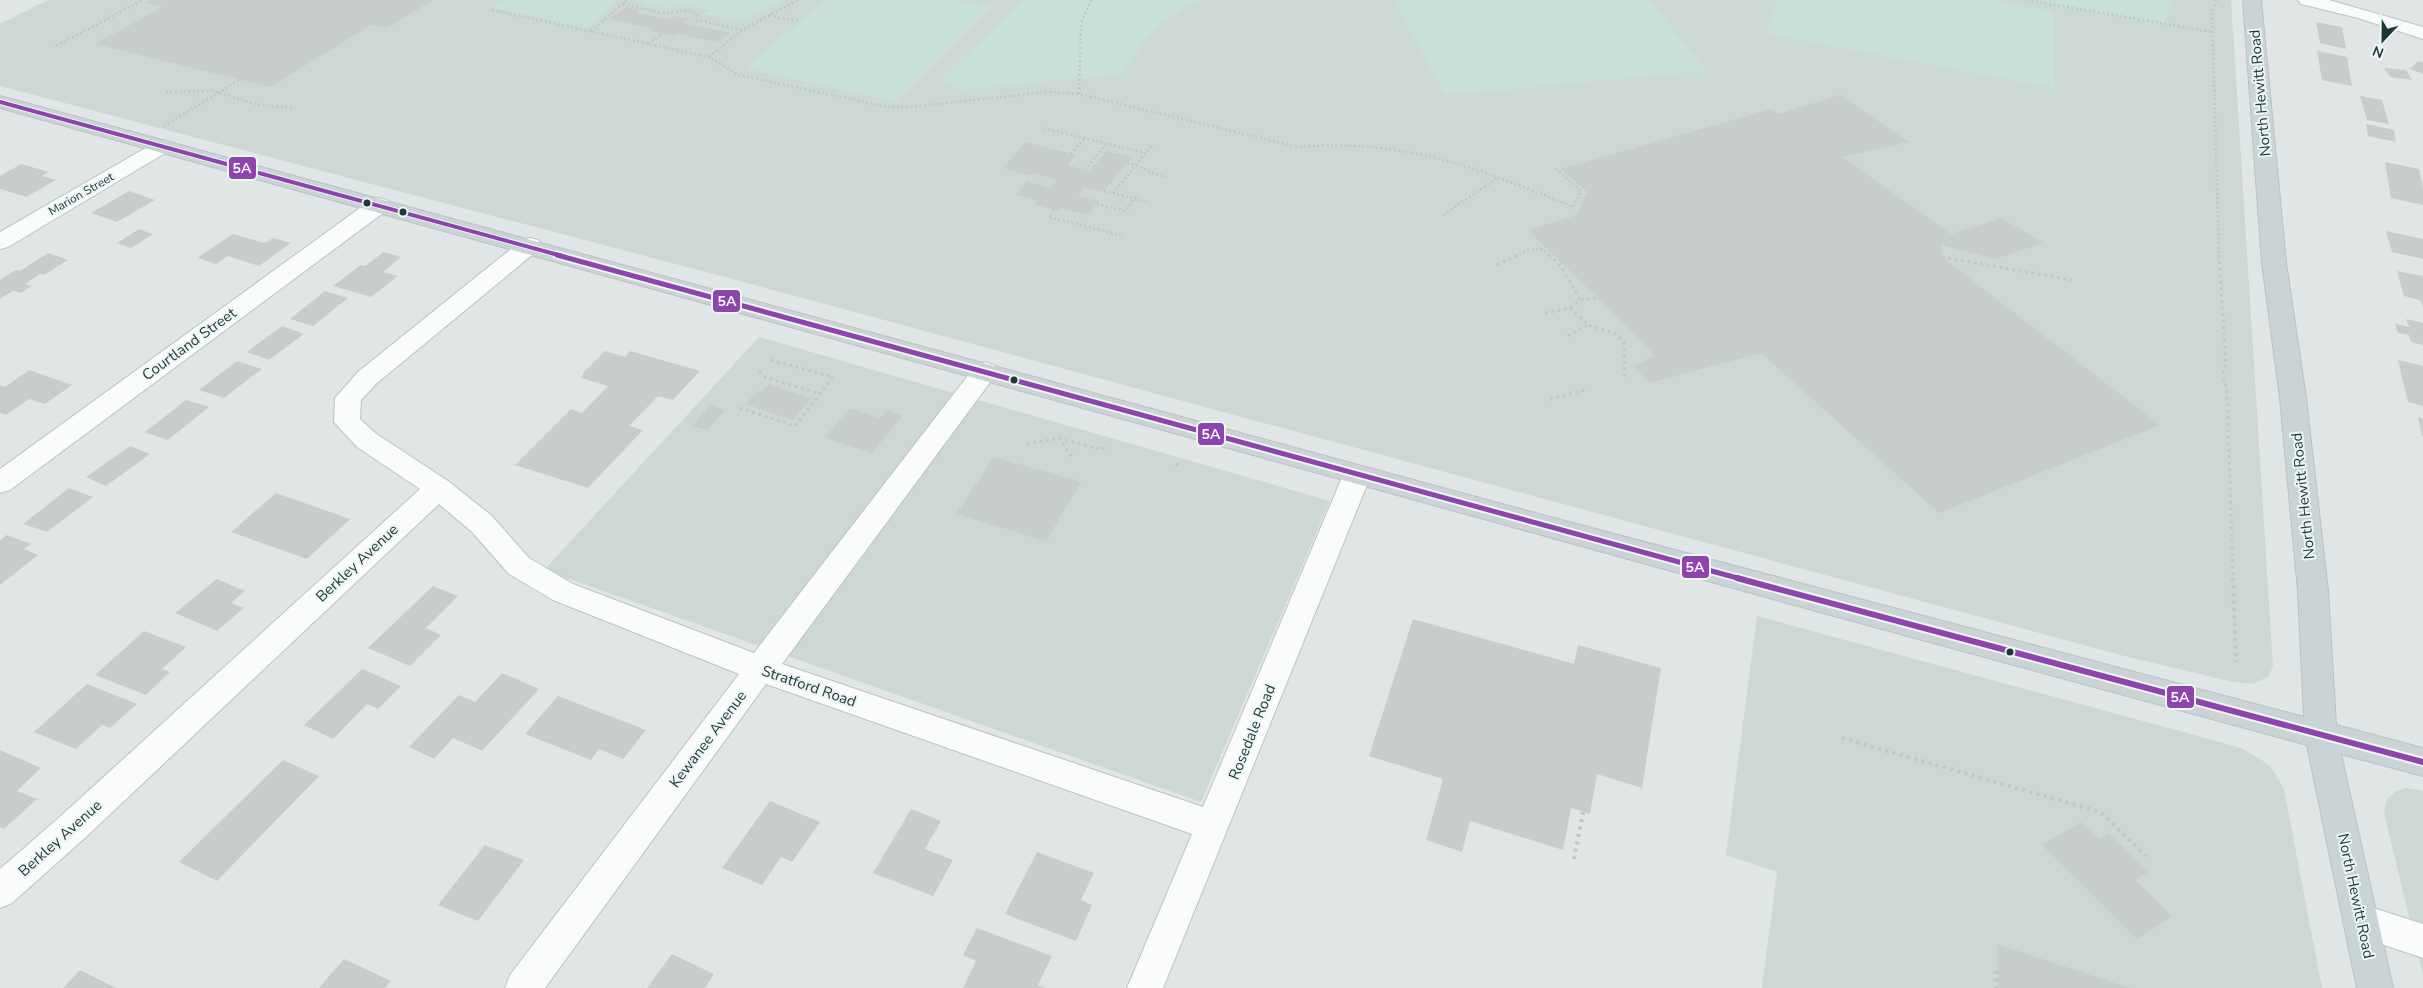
<svg xmlns="http://www.w3.org/2000/svg" width="2423" height="988" font-family="'Nunito Sans',sans-serif">
<style>
.built{fill:#cdd8d6}
.green{fill:#c8e0d5}
.building{fill:#c7cdcc}
.lines{fill:none;stroke-linecap:round;stroke-linejoin:round}
.minor-casing{stroke:#bdc3c2;stroke-width:2}
.major-casing{stroke:#bac3c2;stroke-width:2}
.path-far2{stroke:#bfc7c7;stroke-width:2.5;stroke-dasharray:2 2.5;stroke-linecap:butt}
.path-far1{stroke:#bfc7c7;stroke-width:3;stroke-dasharray:2.5 4;stroke-linecap:butt}
.path{stroke:#bfc7c7;stroke-width:4;stroke-dasharray:3 4.5;stroke-linecap:butt}
.minor{fill:#fafbfb;fill-rule:evenodd}
.major{fill:#cbd4d4;fill-rule:evenodd}
.bus-1-far2-casing{stroke:#edf6f4;stroke-width:6}
.bus-1-far1-casing{stroke:#edf6f4;stroke-width:9}
.bus-1-casing{stroke:#edf6f4;stroke-width:10}
.bus-1-far2{stroke:#8e44ad;stroke-width:4}
.bus-1-far1{stroke:#8e44ad;stroke-width:5}
.bus-1{stroke:#8e44ad;stroke-width:6}
.bus-dot{fill:#1e3838;stroke:#edf6f4;stroke-width:2}
.labels{text-anchor:middle;stroke-width:4;stroke-linejoin:round;paint-order:stroke}
.far-street-label{font-size:12px;fill:#1e3838;stroke:#edf6f4}
.street-label{font-size:15px;fill:#1e3838;stroke:#edf6f4}
.line-badge{stroke:#edf6f4;stroke-width:2}
.badge-label{font-size:14px;text-anchor:middle;font-weight:bold;fill:#fff}
</style>
<rect width="100%" height="100%" fill="#e0e6e5"/>
<path class="built" d="M48,0H2231L2273,666L2269,676L2253,684L2229,681L2124,656L740,281L0,86V24Z
M759,337L1330,501L1201,802L544,570Z
M1757,616L2220,742L2241,748L2260,759L2270,766L2284,789L2322,988H1762L1777,872L1726,855Z
M2407,788L2423,791V975L2384,813L2387,799L2396,791Z"/>
<path class="green" d="M503,0H616L600,18L587,28L492,7Z
M624,0H782L742,20L703,14L709,10L679,4L674,8Z
M826,0H956L991,7L895,102L745,68Z
M1024,0H1211L1187,4L1148,36L1122,74L960,90L941,78Z
M1415,0H1649L1706,71L1445,95L1395,2Z
M1776,0H1989L2053,11L2055,88L1767,34Z
M2024,0H2172L2162,25Z"/>
<path class="building" d="M153,0H433L387,28L371,25L270,87L95,44L163,7L147,3Z
M626,7L639,10L636,12L669,20L674,16L689,19L684,23L730,33L718,42L678,34L674,36L647,30L650,28L609,19Z
M2316,22L2342,27L2346,49L2320,43Z
M2317,51L2347,57L2352,86L2322,80Z
M2418,61L2423,62V74L2410,69Z
M2384,68L2406,70L2412,80L2390,77Z
M1840,95L1909,142L1842,157L1951,234L2001,218L2044,243L1995,259L1942,245V257L2160,425L1939,513L1761,353L1649,383L1634,366L1655,355L1528,230L1577,215L1587,192L1560,169L1772,109L1778,114Z
M2360,96L2382,100L2389,124L2367,120Z
M2366,124L2394,130L2396,142L2368,136Z
M1026,142L1076,155L1067,165L1089,171L1107,151L1133,157L1103,192L1084,188L1078,196L1099,201L1088,215L1061,208L1059,211L1035,205L1038,201L1016,195L1027,181L1050,188L1058,180L1033,173L1031,176L1003,168Z
M2385,162L2419,169L2423,187V205L2391,198Z
M21,164L49,172L42,176L56,180L26,197L0,189V176Z
M129,191L155,200L117,222L91,213Z
M139,229L153,234L131,248L117,243Z
M2386,231L2423,239V259L2392,252Z
M233,234L265,243L273,238L291,243L259,266L228,256L216,264L197,258Z
M384,252L401,257L383,272L398,276L371,297L333,286L361,265L365,266Z
M48,253L68,260L44,275L40,274L25,284L32,286L21,293L13,291L0,299V280L16,270L20,271Z
M2397,271L2423,276V306L2420,300L2404,296Z
M325,291L348,298L313,326L290,319Z
M2406,319L2423,323V345L2411,342L2409,335L2398,333L2395,324L2409,327Z
M282,326L304,334L269,360L247,352Z
M605,351L625,357L630,351L700,371L673,400L658,396L629,426L643,430L588,488L515,465L571,409L582,413L608,386L581,378L584,372Z
M2398,360L2423,366V406L2408,402Z
M237,361L262,369L224,398L199,390Z
M29,370L72,385L45,404L29,399L6,415L0,413V385L5,387Z
M769,384L780,388L812,398L793,420L745,404L758,391L761,392Z
M186,400L209,407L168,440L145,432Z
M710,405L725,410L707,430L692,426Z
M850,408L880,418L887,410L903,415L872,453L824,438Z
M2418,417L2423,418V436H2422Z
M130,446L150,454L106,486L86,477Z
M994,457L1081,482L1046,541L956,514Z
M69,488L93,497L47,532L23,524Z
M276,493L350,519L307,559L231,532Z
M7,535L31,544L24,549L38,555L0,585V540Z
M217,579L245,591L231,603L244,608L217,631L175,613Z
M433,586L458,596L426,628L441,635L410,666L368,648Z
M1413,619L1574,664L1578,645L1661,668L1642,788L1597,774L1590,814L1571,808L1563,850L1470,821L1462,852L1426,840L1443,779L1369,756Z
M144,631L186,647L162,669L170,672L146,695L95,675Z
M362,669L401,686L378,709L367,704L333,739L304,725Z
M502,673L539,689L482,751L453,738L434,759L409,747L459,695L475,702Z
M87,684L137,704L110,728L102,725L76,749L34,732Z
M558,696L646,730L623,759L599,749L591,760L525,734Z
M0,750L41,768L17,791L37,799L4,829L0,827Z
M283,760L319,776L217,881L179,862Z
M770,801L820,822L792,862L781,857L762,885L722,868Z
M911,809L941,821L925,849L953,860L933,896L873,873Z
M2081,822L2099,839L2109,833L2149,872L2135,880L2172,916L2137,939L2042,845Z
M485,845L524,860L478,921L438,905Z
M1037,852L1094,873L1081,900L1092,905L1076,941L1005,914Z
M977,928L1052,956L1038,985L1046,988H963L976,961L963,955Z
M1997,944L2130,988H1998Z
M672,954L714,974L705,988H647Z
M344,959L391,981L385,988H319Z
M80,970L116,988H63Z"/>
<g class="lines">
<g class="minor-casing">
<path id="minor" d="M2298,0H2329L2423,27V39L2358,18L2301,4Z
M163,140L170,142L173,146L170,150L8,247L0,249V232L156,142Z
M379,198L387,200L390,205L387,210L10,490L0,493V469L371,200Z
M530,238L538,240L541,245L538,250L376,384L361,400L360,419L375,433L448,481L492,516L529,558L573,584L754,653L976,365L985,362L994,365L998,371L994,377L782,664L1203,807L1343,475L1347,468L1357,465L1367,468L1371,475L1163,988H1127L1192,834L766,684L545,988H505L510,975L739,674L553,600L509,574L472,532L439,504L87,836L12,903L0,908V869L63,814L420,489L357,447L334,422L335,398L358,372L522,240Z
M2361,904L2423,924V958L2348,933L2343,921L2348,909Z"/>
</g>
<g class="major-casing">
<path id="major" d="M2243,0H2261L2286,263L2306,398L2328,591L2336,725L2423,748V776L2341,754L2393,988H2357L2307,745L1816,611L0,108V96L1513,507L2304,717L2298,591L2280,398L2262,263Z"/>
</g>
<path class="path-far2" d="M2027,0L2212,32
M2216,0L2212,13L2219,256
M623,4L666,14L683,10L697,14V20L742,30
M492,10L709,57L739,75L888,107H910L1047,92L1079,94L1298,147C1403,138 1478,168 1573,207L1581,191L1555,168
M770,14L779,18L801,21
M591,31L627,0
M648,44L661,34
M56,46L143,0
M709,57L742,30L798,0
M166,92L213,91L259,105L292,108
M1079,94L1081,24L1091,0
M164,126L239,80
M1044,128L1145,153
M1071,154L1085,138
M1127,163C1141,166 1152,174 1166,177
M1085,170L1107,143
M1104,191L1149,202
M1113,193L1153,144
M1097,204L1125,211L1138,194
M1054,210L1049,217L1124,236
M1443,215L1499,177
M1515,256L1528,250L1542,249L1550,256"/>
<path class="path-far1" d="M1549,255L1561,266L1580,300
M2219,255L2226,364L2223,374L2227,392L2233,579
M1942,257L2072,280
M1497,265L1518,255
M1570,308L1588,325L1616,334L1624,342L1625,379
M1545,313L1570,308L1580,300L1596,298
M1568,336L1588,325
M759,372L765,377L820,394
M1550,399L1588,389
M740,408L795,426L833,377L770,360
M1059,438L1102,450L1106,444
M1027,444L1059,438L1072,457
M1176,464L1181,466"/>
<path class="path" d="M2233,578L2236,662
M1842,738L2100,812L2146,856
M1574,859L1583,812
M1996,971V988"/>
<use href="#minor" class="minor"/>
<use href="#major" class="major"/>
<g class="bus-1-far2-casing">
<path id="bus-1-far2" d="M0,102L562,256"/>
</g>
<g class="bus-1-far1-casing">
<path id="bus-1-far1" d="M557,255L1741,579"/>
</g>
<g class="bus-1-casing">
<path id="bus-1" d="M1737,578L2423,762"/>
</g>
<use href="#bus-1-far2" class="bus-1-far2"/>
<use href="#bus-1-far1" class="bus-1-far1"/>
<use href="#bus-1" class="bus-1"/>
</g>
<g class="bus-dot">
<circle cx="367" cy="203" r="4.5"/>
<circle cx="403" cy="212" r="4.5"/>
<circle cx="1014" cy="380" r="4.5"/>
<circle cx="2010" cy="652" r="4.5"/>
</g>
<g class="labels">
<g class="far-street-label">
<text transform="translate(81 194) rotate(-30)" y="4">Marion Street</text>
</g>
<g class="street-label">
<text transform="translate(2260 93) rotate(-95)" y="5">North Hewitt Road</text>
<text transform="translate(189 344) rotate(-36)" y="5">Courtland Street</text>
<text transform="translate(2303 496) rotate(-96)" y="5">North Hewitt Road</text>
<text transform="translate(357 563) rotate(-43)" y="5">Berkley Avenue</text>
<text transform="translate(809 686) rotate(19)" y="5">Stratford Road</text>
<text transform="translate(1252 732) rotate(-68)" y="5">Rosedale Road</text>
<text transform="translate(708 739) rotate(-53)" y="5">Kewanee Avenue</text>
<text transform="translate(60 838) rotate(-42)" y="5">Berkley Avenue</text>
<text transform="translate(2356 896) rotate(78)" y="5">North Hewitt Road</text>
</g>
</g>
<g class="line-badge">
<rect x="228" y="156" width="29" height="24" rx="5" fill="#8e44ad"/>
<rect x="712" y="289" width="29" height="24" rx="5" fill="#8e44ad"/>
<rect x="1197" y="422" width="28" height="24" rx="5" fill="#8e44ad"/>
<rect x="1681" y="555" width="29" height="24" rx="5" fill="#8e44ad"/>
<rect x="2166" y="685" width="29" height="24" rx="5" fill="#8e44ad"/>
</g>
<g class="badge-label">
<text x="242" y="173">5A</text>
<text x="727" y="306">5A</text>
<text x="1211" y="439">5A</text>
<text x="1695" y="572">5A</text>
<text x="2180" y="702">5A</text>
</g>
<g transform="translate(2383 40) rotate(202)" stroke="#edf6f4" stroke-width="4" paint-order="stroke">
<path d="M0-4L9 19L0 12L-9 19Z" fill="#1e3838"/>
<text y="-8" font-size="14" font-weight="bold" text-anchor="middle" fill="#1e3838">N</text>
</g>
</svg>
